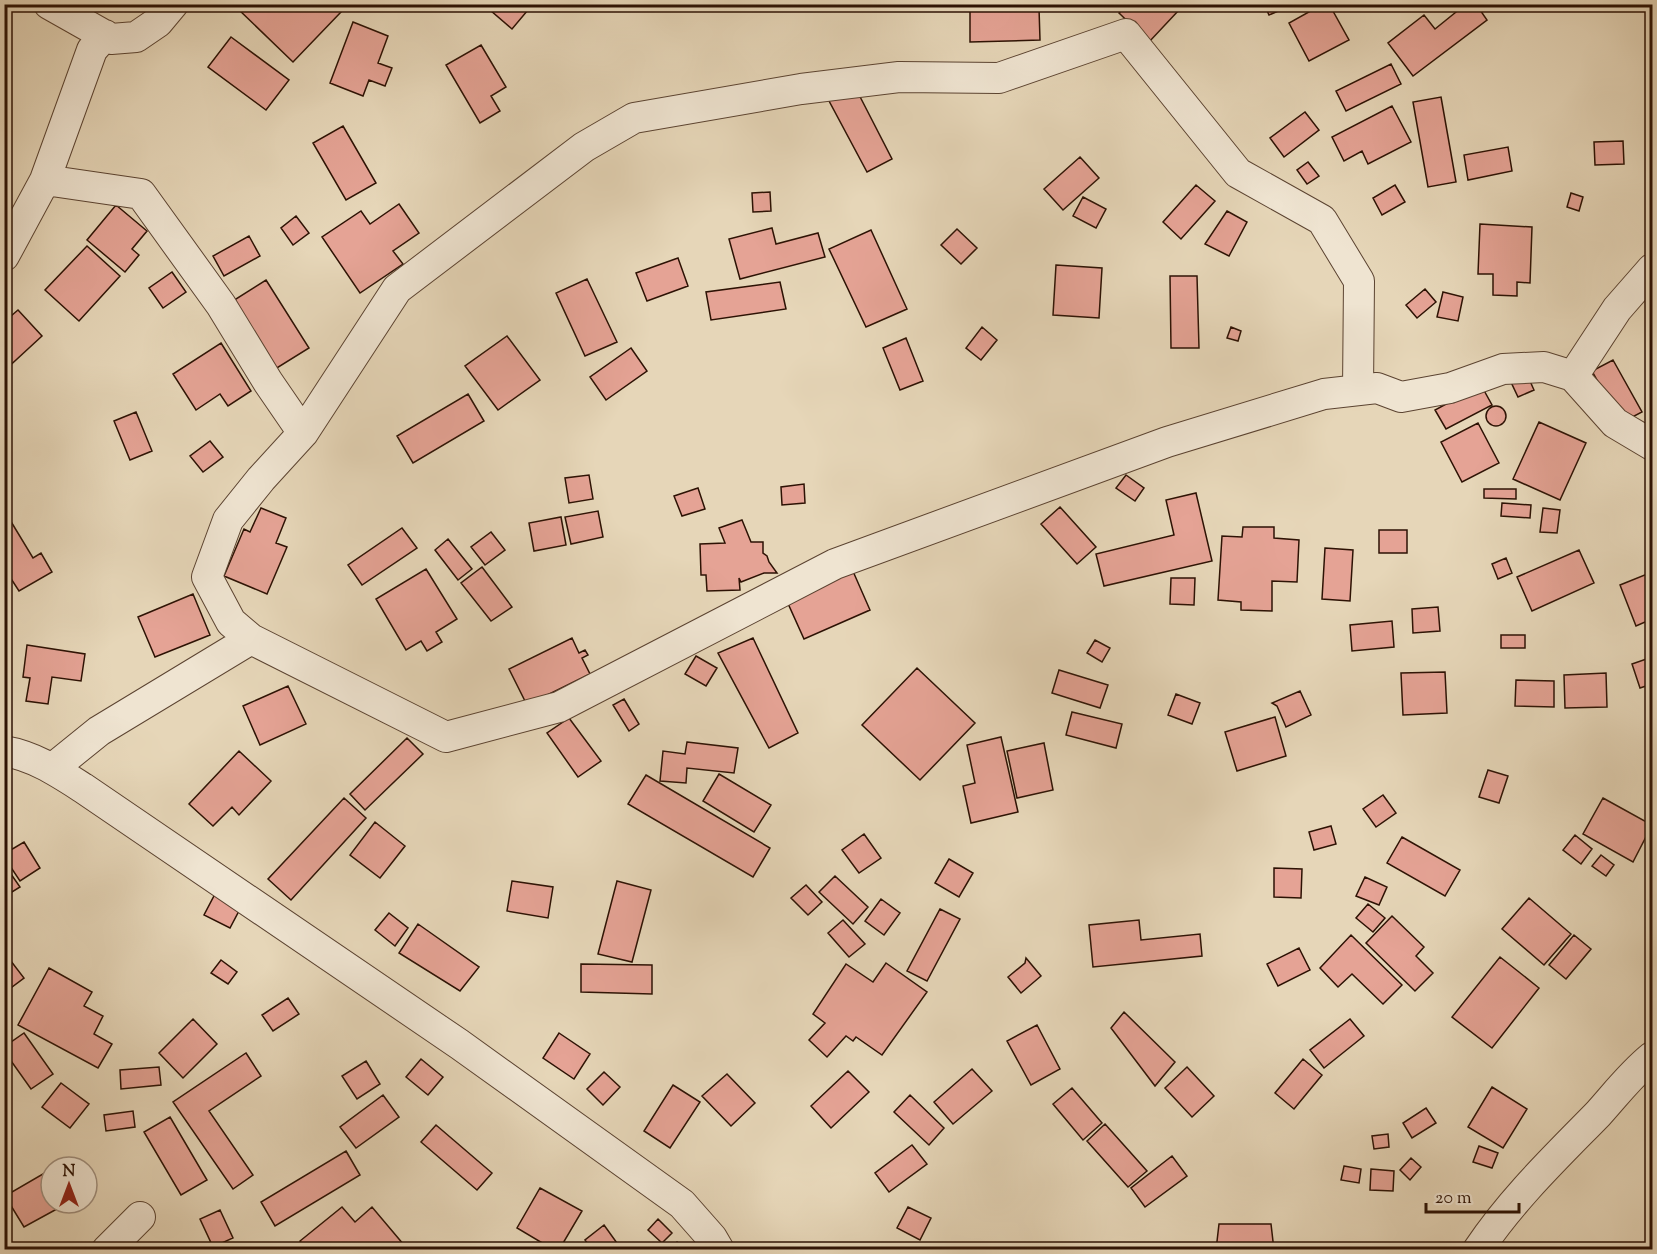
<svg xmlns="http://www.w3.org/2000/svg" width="1657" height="1254" font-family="'Sorts Mill Goudy',serif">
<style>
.building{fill:#e5a395;stroke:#2d1204;stroke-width:1.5}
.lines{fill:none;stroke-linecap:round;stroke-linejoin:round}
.minor-casing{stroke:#5b4331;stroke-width:32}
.minor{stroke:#efe4d1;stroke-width:30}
</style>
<rect width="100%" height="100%" fill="#e6d6b8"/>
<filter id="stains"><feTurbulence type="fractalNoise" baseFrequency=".00333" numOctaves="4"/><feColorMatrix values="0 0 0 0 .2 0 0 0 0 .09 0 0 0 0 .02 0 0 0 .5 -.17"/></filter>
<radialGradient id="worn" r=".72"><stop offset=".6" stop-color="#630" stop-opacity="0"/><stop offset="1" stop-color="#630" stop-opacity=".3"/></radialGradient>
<path class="building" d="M241,4H333L341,12L293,62L237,8Z
M483,4H533L512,29Z
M833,4H845L837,10Z
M970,4H1019V9L1039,8L1040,40L970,42Z
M1128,4H1173L1179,10L1149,42L1119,13Z
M1264,4H1292V5L1269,15Z
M1323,4H1329L1349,40L1309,61L1289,23Z
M1466,4H1476L1487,20L1413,76L1388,43L1424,15L1435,29Z
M353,22L388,36L378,63L392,68L385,86L369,80L363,96L330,83Z
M231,37L289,80L266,110L208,67Z
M481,45L506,87L491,96L500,111L480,123L446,65Z
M1391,64L1401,84L1346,111L1336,91Z
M854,85L892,159L867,172L828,99Z
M1441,97L1456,182L1428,187L1413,102Z
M1392,106L1411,142L1368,164L1362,151L1344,161L1332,137Z
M1305,112L1319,130L1284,157L1270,138Z
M343,126L376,183L346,200L313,143Z
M1623,141L1624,164L1595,165L1594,142Z
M1508,147L1512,171L1468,180L1464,155Z
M1080,157L1099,178L1063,210L1044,189Z
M1308,162L1319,176L1307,184L1297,170Z
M1196,185L1215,201L1181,239L1163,222Z
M1395,185L1405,202L1382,215L1373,198Z
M770,192L771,211L753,212L752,193Z
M1571,193L1583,197L1579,211L1567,207Z
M1083,197L1106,209L1096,228L1073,216Z
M399,204L419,233L393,251L403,264L360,293L322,237L361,211L370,224Z
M116,205L147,231L132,249L139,255L125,272L87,240Z
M1227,211L1247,222L1229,256L1205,244Z
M296,216L309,233L293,245L281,228Z
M1480,224L1532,227L1530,283L1517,282V296L1493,295V274H1478Z
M772,228L776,244L818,233L825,257L740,279L729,239Z
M957,229L977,248L961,264L941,245Z
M871,230L907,309L866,327L829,249Z
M249,236L260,256L224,276L213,256Z
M87,246L120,276L79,321L45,290Z
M678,258L688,286L647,301L636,273Z
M1056,265L1102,268L1099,318L1053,315Z
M172,272L186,292L163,308L149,288Z
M1170,276H1197L1199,348H1171Z
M587,279L617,342L585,356L556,293Z
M266,280L309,348L272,371L228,304Z
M780,282L786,309L711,320L706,292Z
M1425,289L1436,302L1417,318L1406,305Z
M1443,292L1463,297L1458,321L1437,317Z
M18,310L42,336L4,371V322Z
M982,327L997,340L981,360L966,348Z
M1231,327L1241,331L1238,341L1227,338Z
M507,336L540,380L498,410L465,366Z
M906,338L923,381L900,390L883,348Z
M221,343L251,391L228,406L220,394L196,410L173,374Z
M631,348L647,371L606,400L590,377Z
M1613,360L1642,412L1621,423L1592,371Z
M1526,372L1534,390L1518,397L1510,380Z
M1481,385L1492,405L1446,429L1435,410Z
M468,394L484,421L413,463L397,436Z
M1486 416a10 10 0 1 1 20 0a10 10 0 1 1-20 0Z
M136,412L152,451L130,460L114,421Z
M1539,422L1586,443L1560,500L1513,479Z
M1478,423L1499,463L1462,482L1441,442Z
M210,441L223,457L203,472L190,456Z
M589,475L593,499L569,503L565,478Z
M1126,475L1144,488L1135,501L1116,488Z
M804,484L805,503L782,505L781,487Z
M698,488L705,509L682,516L674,496Z
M1484,489H1516V499L1484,498Z
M1196,493L1212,561L1104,586L1096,554L1174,535L1166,500Z
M1502,503L1531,505L1530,518L1501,516Z
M1060,507L1096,547L1077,564L1041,524Z
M261,508L286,518L276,543L287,547L267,594L224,576L244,529L250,532Z
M1543,508L1560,510L1557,533L1540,532Z
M4,510L33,558L41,553L52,572L19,591L8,574L4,576Z
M598,511L603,537L571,544L565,517Z
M561,517L566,545L534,551L529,523Z
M742,520L751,542H763V553L767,556L769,562L777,573H764L741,582L739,578L740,590L707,591L706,575H701L700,544L725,543L719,528Z
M1243,527H1274V538L1299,540L1297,582L1272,581V611L1241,610V602L1218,600L1222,536L1242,537Z
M402,528L417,548L362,585L348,565Z
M1379,530H1407V553H1379Z
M491,532L505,550L485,565L471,547Z
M448,539L472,569L458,580L435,550Z
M1325,548L1353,550L1350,601L1322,599Z
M1579,550L1594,583L1532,611L1517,577Z
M1506,558L1512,573L1498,579L1492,564Z
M482,567L512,607L491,621L461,583Z
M426,569L457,619L436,632L442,642L427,651L421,641L406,650L376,599Z
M852,569L870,610L804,639L786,599Z
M1652,572V619L1636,626L1620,585Z
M1171,578H1195L1194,605L1170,604Z
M193,594L210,635L155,657L138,617Z
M1438,607L1440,631L1413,633L1412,609Z
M1392,621L1394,647L1352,651L1350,625Z
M1501,635H1525V648H1501Z
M572,638L579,653L585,650L588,655L582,658L590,674L527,705L509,669Z
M753,638L798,733L769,748L718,653Z
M1095,640L1110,648L1102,662L1087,653Z
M27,645L85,654L81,681L52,677L48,704L26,701L30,678L23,677Z
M696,656L717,668L706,686L685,674Z
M1652,657V684L1640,688L1632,664Z
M917,668L975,723L920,780L862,725Z
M1059,670L1108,685L1100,708L1052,693Z
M1445,672L1447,713L1403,715L1401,673Z
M1606,673L1607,707L1565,708L1564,675Z
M1516,680L1554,681V707L1515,706Z
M288,686L306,724L260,745L243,706Z
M1300,691L1311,715L1286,727L1277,706L1272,703Z
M1176,694L1200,703L1192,724L1168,715Z
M624,699L639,724L629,731L613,705Z
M1072,712L1122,724L1116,748L1066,735Z
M1275,717L1286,756L1237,771L1225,732Z
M569,718L601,761L578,777L547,733Z
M1001,737L1018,812L971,823L963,786L975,783L967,745Z
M407,738L423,754L365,810L350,794Z
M687,742L738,748L734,773L687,768L686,783L660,781L663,751L685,754Z
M1044,743L1053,790L1017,798L1007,751Z
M239,751L271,781L239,815L232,807L213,826L189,804Z
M1652,769V784L1646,781Z
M1488,770L1508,776L1499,803L1479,797Z
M719,774L771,805L754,832L703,801Z
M646,775L770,848L753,877L628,804Z
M1383,795L1396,813L1376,827L1363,809Z
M344,798L366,818L291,900L268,879Z
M1603,798L1652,825L1633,862L1583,834Z
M375,822L405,846L380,878L350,855Z
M1331,826L1336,844L1314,850L1309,832Z
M864,834L881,858L859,873L842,850Z
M1575,835L1592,849L1581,864L1563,850Z
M1402,837L1460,870L1445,896L1387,863Z
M24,842L40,868L20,881L4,857V854Z
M1601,855L1614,865L1606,876L1592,866Z
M949,859L973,873L959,897L935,883Z
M4,864L20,887L4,897Z
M1274,868L1302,869L1301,898L1274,897Z
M835,876L868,907L853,924L819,892Z
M1365,877L1387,887L1379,905L1356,896Z
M512,881L553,887L548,918L507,911Z
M617,881L651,890L632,962L598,954Z
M806,885L822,902L808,915L791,898Z
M215,894L241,907L230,928L204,915Z
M1529,898L1571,934L1544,965L1502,929Z
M881,899L900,913L884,935L865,921Z
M1368,904L1385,918L1373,932L1356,918Z
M940,909L960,919L927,981L907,971Z
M389,913L408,928L395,946L375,930Z
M1392,916L1424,947L1416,956L1433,973L1415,991L1366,943Z
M843,920L865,944L849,957L828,933Z
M1139,920L1141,940L1200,934L1202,956L1093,967L1089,925Z
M418,924L479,967L460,991L399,953Z
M1351,935L1402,985L1383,1004L1352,974L1338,987L1320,968Z
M1574,935L1591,949L1566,979L1549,965Z
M1299,948L1310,970L1278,986L1267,964Z
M4,952L24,978L4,993Z
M1500,957L1539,988L1492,1048L1452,1017Z
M1026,958L1041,976L1021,993L1008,977L1025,963Z
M221,960L237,972L228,984L211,973Z
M886,963L927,992L882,1055L856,1037L853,1041L846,1036L827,1057L809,1040L825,1023L813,1014L846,964L873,982Z
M581,964L652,965V994L581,992Z
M49,968L92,992L84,1006L103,1016L94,1034L112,1044L98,1068L18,1025Z
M288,998L299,1014L273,1031L262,1015Z
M1124,1012L1175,1062L1155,1086L1111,1028Z
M193,1019L217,1044L183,1078L159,1053Z
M1350,1019L1364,1036L1324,1068L1310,1050Z
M1037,1025L1060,1069L1031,1085L1007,1041Z
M24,1033L53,1074L31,1089L4,1051V1047Z
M559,1033L590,1054L574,1079L543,1058Z
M246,1053L261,1076L209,1111L253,1175L233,1189L173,1102Z
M421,1059L443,1077L428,1095L406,1077Z
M1303,1059L1322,1075L1294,1109L1275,1093Z
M366,1061L380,1084L357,1099L342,1076Z
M159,1067L161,1085L121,1089L120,1070Z
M1187,1067L1214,1096L1192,1117L1165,1088Z
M972,1069L992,1091L953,1124L934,1102Z
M848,1071L869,1092L831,1128L811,1106Z
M604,1072L620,1087L603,1105L587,1089Z
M727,1074L755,1103L731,1126L702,1096Z
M61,1083L89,1104L70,1128L42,1107Z
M673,1085L700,1102L670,1148L644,1131Z
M1492,1087L1527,1109L1503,1148L1468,1127Z
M1072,1088L1102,1123L1083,1140L1053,1104Z
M383,1095L399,1117L356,1148L340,1127Z
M910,1095L944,1128L929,1145L894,1112Z
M1426,1108L1436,1123L1412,1138L1403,1123Z
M133,1111L135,1127L106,1131L104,1115Z
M170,1117L207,1180L181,1195L144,1132Z
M1105,1124L1147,1171L1128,1187L1087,1141Z
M436,1125L492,1173L477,1190L421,1142Z
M1388,1134L1389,1147L1374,1149L1372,1136Z
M912,1145L927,1164L889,1192L875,1173Z
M1479,1146L1498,1153L1492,1168L1473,1162Z
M346,1151L360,1175L275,1226L261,1202Z
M1172,1156L1187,1176L1145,1207L1131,1188Z
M1411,1158L1421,1167L1410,1180L1400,1170Z
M1344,1166L1361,1169L1359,1183L1341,1180Z
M1371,1169L1394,1171L1393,1191L1370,1190Z
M48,1171L51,1176V1203L66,1204L24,1227L5,1196Z
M540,1188L582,1211L559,1250H554L517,1228Z
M342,1207L355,1222L372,1207L404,1245L399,1250H307L300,1241Z
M908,1207L931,1218L920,1240L897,1228Z
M220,1210L233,1238L213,1247L200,1219Z
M658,1219L672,1233L662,1243L648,1230Z
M1219,1224H1271L1274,1250H1216Z
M604,1225L622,1250H592L585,1240Z
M677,1242L684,1250H669Z"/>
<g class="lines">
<g class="minor-casing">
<path id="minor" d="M49,4L111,39L136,37L158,22L173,4
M45,180L141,194L221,305L268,382L303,433
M4,256L45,180L92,50L105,35
M1573,376L1617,309L1652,269
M251,639L231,622L207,577L228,520L261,479L303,433L397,289L584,147L634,118L801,89L899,77L999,78L1126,34L1238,173L1322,220L1359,281L1358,390
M4,751C34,756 58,772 83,788L459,1044L682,1204L712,1238L719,1250
M52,769L99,731L251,639L446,737L559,707L835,564L1167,442L1324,394L1377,388L1401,397L1450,388L1503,369L1544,367L1573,376L1615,423L1652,445
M107,1250L140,1217
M1478,1250C1512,1199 1556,1157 1598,1114C1616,1094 1631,1074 1652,1057"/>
</g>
<use href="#minor" class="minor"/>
</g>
<rect width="1657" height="1254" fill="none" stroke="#e6d6b8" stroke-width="24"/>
<rect x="6" y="6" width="1645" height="1242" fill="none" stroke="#2d1204" stroke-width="3"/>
<rect x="12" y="12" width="1633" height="1230" fill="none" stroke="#2d1204" stroke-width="1.5"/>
<g transform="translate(69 1185)"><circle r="28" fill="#efe4d1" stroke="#a1907f" stroke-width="1.5"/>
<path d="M0-4.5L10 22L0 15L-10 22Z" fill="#8f2418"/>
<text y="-9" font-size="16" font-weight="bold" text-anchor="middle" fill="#2d1204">N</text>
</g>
<path d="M1426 1203v9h93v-9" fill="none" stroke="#2d1204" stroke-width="3"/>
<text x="1435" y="1203" font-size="18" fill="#2d1204" stroke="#efe4d1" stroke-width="4.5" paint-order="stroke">20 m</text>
<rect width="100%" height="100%" filter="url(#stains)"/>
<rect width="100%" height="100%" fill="url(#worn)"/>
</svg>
